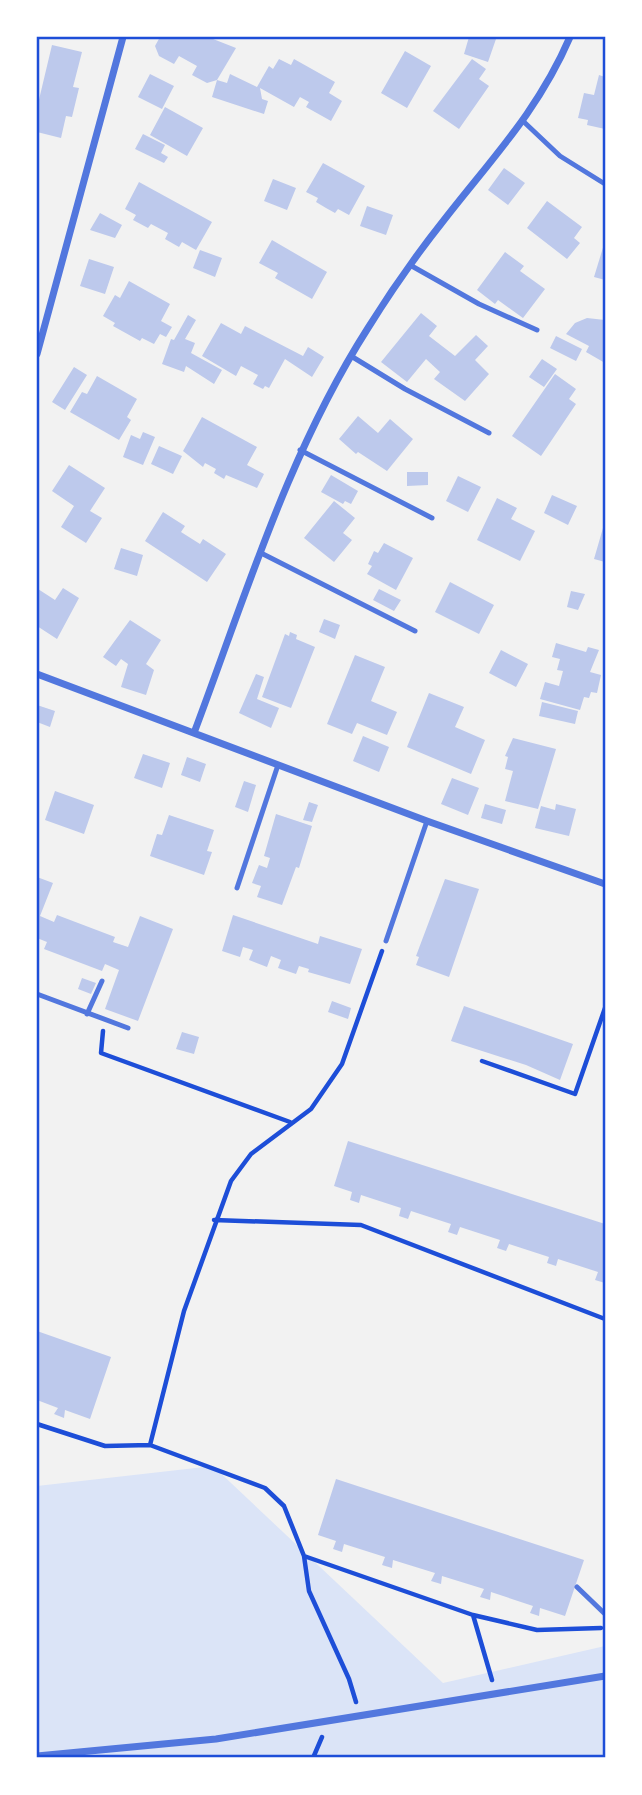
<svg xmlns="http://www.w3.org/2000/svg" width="642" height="1795" font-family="Quicksand,sans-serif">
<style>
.green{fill:#dbe4f7}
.building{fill:#bdc9ec}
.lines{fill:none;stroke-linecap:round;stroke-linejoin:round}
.path{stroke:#1d4ed8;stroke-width:4.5}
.service{stroke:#5277de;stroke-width:5}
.minor{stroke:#5277de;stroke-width:7}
.neatline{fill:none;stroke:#1d4ed8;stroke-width:2.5}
</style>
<rect width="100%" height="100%" fill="#f2f2f2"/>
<path class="green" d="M213,1466L443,1683L605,1646V1758H37V1486Z"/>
<path class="building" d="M160,37H208L236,48L217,80L227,83L230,74L257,87L269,66L273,69L279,59L291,65L294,59L335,82L329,93L342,101L331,121L306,107L309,102L300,97L294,107L260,88L262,99L268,101L264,114L212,97L217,80L207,83L192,75L197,66L179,56L174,64L159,56L155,46Z
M469,37L496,39L488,62L464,54Z
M52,45L82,52L73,87L79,88L72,117L66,116L61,138L37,132V108Z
M405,51L431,66L407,108L381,93Z
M472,59L486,69L479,79L489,86L459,129L433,111Z
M150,74L174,86L162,109L138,97Z
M599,75L605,77V129L587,125L588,120L578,118L584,93L594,95Z
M165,107L203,128L187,156L150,135Z
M143,134L165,145L161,153L168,157L164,163L135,149Z
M323,163L365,186L349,215L338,209L335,213L326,208L316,202L318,198L306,192Z
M504,168L525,183L508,205L488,190Z
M273,179L296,188L287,210L264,201Z
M139,182L212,222L196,250L182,242L179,247L165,239L168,233L151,224L148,228L133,220L136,215L125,209Z
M547,201L582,227L574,238L580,243L567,259L527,228Z
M367,206L393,215L386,235L360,226Z
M100,213L122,225L115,238L90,230Z
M272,240L327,272L312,299L275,278L278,273L259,263Z
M605,241V280L594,277Z
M200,250L222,258L215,277L193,268Z
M505,252L524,266L520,271L545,289L523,318L498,300L495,304L477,290Z
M89,259L114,267L105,294L80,286Z
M129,281L170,304L161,321L172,327L166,337L160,334L154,344L142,338L140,341L113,326L115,323L103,316L115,295L120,298Z
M421,313L437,326L429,336L455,356L476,335L488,346L475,360L489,374L465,401L434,379L440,372L426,359L407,382L381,362Z
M188,315L196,320L185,339L195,343L191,353L222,370L214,384L186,366L184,372L162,364L171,339L174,340Z
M587,318L605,320V363L586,352L589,346L566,334L575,323Z
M221,323L241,334L245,326L303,356L308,347L324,357L312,377L285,359L269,388L265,386L263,389L253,384L258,375L241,366L236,376L202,356Z
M556,336L582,349L576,361L550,348Z
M542,359L557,369L544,387L529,377Z
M74,367L87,375L65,410L52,402Z
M555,374L576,389L569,399L576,404L541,456L512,436Z
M97,376L137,399L127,417L131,420L119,440L70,412L82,392L87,394Z
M358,416L378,433L390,419L413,439L387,471L358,452L356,454L339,439Z
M202,417L257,447L247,465L264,474L257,488L226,475L224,479L214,473L216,469L205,463L203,467L183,451Z
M143,432L155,437L143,465L123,457L131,435L140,439Z
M159,446L182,456L173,474L151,464Z
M69,465L105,488L90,511L102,518L86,543L61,527L74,506L52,491Z
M407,472H428V485L407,486Z
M331,475L358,491L351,504L345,501L343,504L321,492Z
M458,476L481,487L468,512L446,501Z
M552,495L577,506L568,525L544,513Z
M497,498L517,508L511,519L535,531L520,561L477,540Z
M334,501L355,518L343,533L352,540L334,562L304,538Z
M163,512L185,526L181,532L200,544L203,539L226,554L207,582L145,541Z
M605,521V562L594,559Z
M384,543L413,558L396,590L367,574L372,566L368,564L374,551L378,553Z
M121,548L143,555L137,576L114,569Z
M450,582L494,605L479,634L435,612Z
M63,588L79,598L57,639L37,626V591L38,589L55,600Z
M379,589L401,600L394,611L373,600Z
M571,591L585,594L578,610L567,607Z
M324,619L340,625L335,639L319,632Z
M130,620L161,640L146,664L154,670L146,695L121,687L128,664L121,659L116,666L103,657Z
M290,632L297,635L296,639L315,647L291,708L262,697L285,634L289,636Z
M556,643L586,652L588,647L599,650L590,672L601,675L597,693L591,692L589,698L584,697L580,710L540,699L545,682L559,686L563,671L557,670L560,659L552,657Z
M501,650L528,664L516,687L489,673Z
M355,655L385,667L371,701L397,712L387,735L357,723L352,734L327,724Z
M256,674L264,677L257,699L279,708L271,728L239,713Z
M429,693L464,707L455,727L485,740L471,774L407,747Z
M542,702L578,711L575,724L539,716Z
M37,705L55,711L50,727L37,722Z
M363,736L389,747L379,772L353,761Z
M513,738L556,749L538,809L505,801L513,771L505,769L508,757L505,756Z
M143,754L170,763L162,788L134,778Z
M187,757L206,764L200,782L181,775Z
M452,778L479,788L468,815L441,804Z
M244,781L256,785L248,812L235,807Z
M55,791L94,805L84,834L45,820Z
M309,802L318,805L312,822L303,820Z
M485,804L506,810L502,824L481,818Z
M556,804L576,809L569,836L535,828L541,806L555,810Z
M276,814L312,826L299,868L296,867L282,905L257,897L261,886L252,883L259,865L267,868L270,858L264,856Z
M169,815L214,830L207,851L212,852L204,875L150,856L157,834L162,835Z
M37,877L53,883L40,916L54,922L57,915L115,937L113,942L128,947L140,916L173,929L138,1021L105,1009L119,970L105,964L102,971L44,949L47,942L37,938Z
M445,879L479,889L449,977L416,965L419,957L416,956Z
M233,915L318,944L320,936L362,949L350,984L308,972L309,969L299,966L296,974L278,968L281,960L271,956L267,967L249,960L253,950L243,947L240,957L222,951Z
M82,978L96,983L91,994L78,989Z
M332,1001L351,1008L348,1019L328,1012Z
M464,1006L573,1044L560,1080L526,1065L451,1041Z
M182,1032L199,1037L194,1054L176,1049Z
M348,1141L605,1224V1283L595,1280L598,1272L558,1259L556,1266L547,1263L549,1257L509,1244L506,1251L497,1248L500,1240L460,1227L457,1235L448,1232L451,1224L411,1211L408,1219L399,1216L401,1208L361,1195L359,1203L350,1200L352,1192L334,1186Z
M37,1331L111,1357L90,1419L65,1410L64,1418L54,1414L58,1408L37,1400Z
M336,1479L584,1560L565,1616L540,1608L539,1616L530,1613L533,1606L491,1592L490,1600L480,1597L484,1589L442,1576L441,1584L431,1581L435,1573L393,1560L392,1568L382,1565L385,1557L344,1544L342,1552L333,1549L336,1541L318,1535Z"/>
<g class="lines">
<path class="path" d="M103,1031L101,1053L290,1122
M482,1061L575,1094L605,1008
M214,1220L361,1225L605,1319
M37,1424L105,1446L150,1445L265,1488L284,1506L304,1556L473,1615L492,1680
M150,1445L184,1311L231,1181L251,1154L311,1109L342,1064L382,951
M304,1556L309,1591L349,1679L356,1702
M473,1615L537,1630L601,1628
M313,1758L322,1737"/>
<path class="service" d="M524,122L560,156L605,184
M410,265L479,304L537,330
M351,356L405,389L489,433
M300,450L432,518
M261,553L415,631
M237,888L278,765
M386,941L427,821
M37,994L128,1028
M87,1014L102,981
M577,1587L605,1614"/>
<path class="minor" d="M37,354L123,37
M37,674L427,821L605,884
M194,733C246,595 288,453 368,328C391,291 417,254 444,220C493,157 538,111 570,37
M37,1756L216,1739L605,1676"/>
</g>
<rect width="642" height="1795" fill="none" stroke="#ffffff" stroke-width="77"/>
<rect x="38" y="38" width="566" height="1718" class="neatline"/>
</svg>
